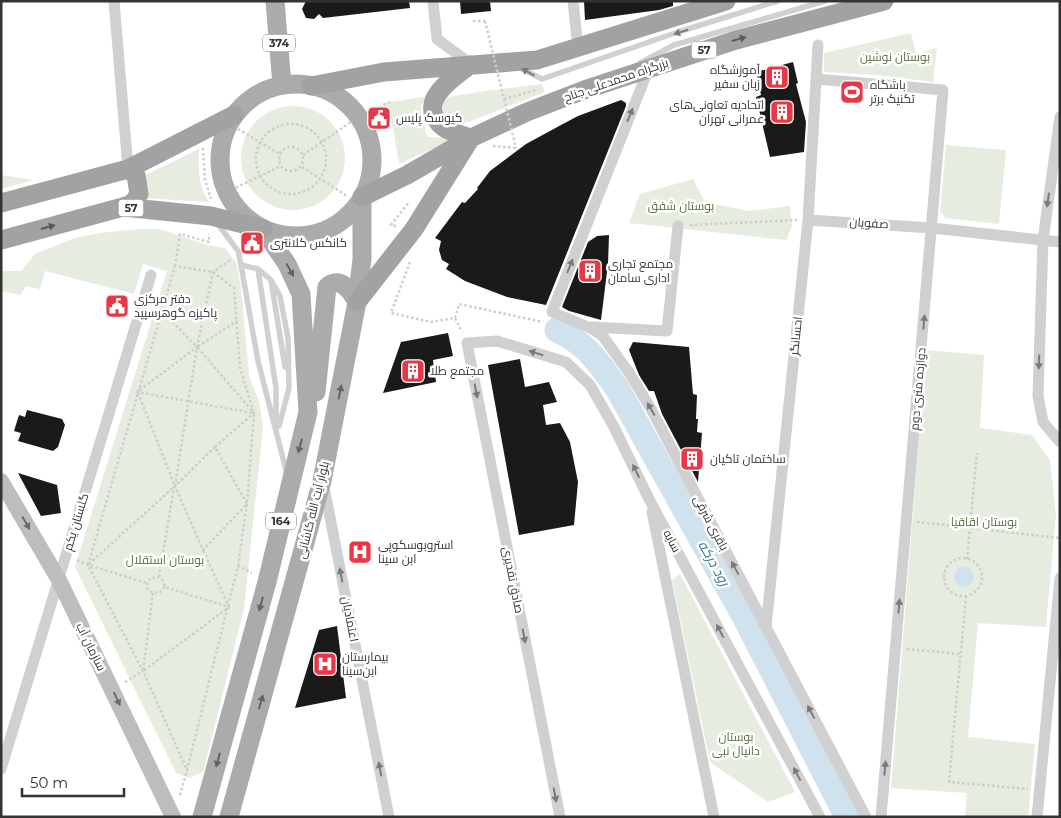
<svg xmlns="http://www.w3.org/2000/svg" width="1061" height="818" font-family="Montserrat,Cairo,sans-serif">
<style>
.green{fill:#e6ecdf}
.water{fill:#cfe2ee}
.lines{fill:none;stroke-linecap:round;stroke-linejoin:round}
.river{stroke:#cfe2ee;stroke-width:25}
.building{fill:#1a1a1a}
.path{stroke:#cdcdcd;stroke-width:2.5;stroke-dasharray:2.5 2.5;stroke-linecap:butt}
.service{stroke:#d0d0d0;stroke-width:5.5}
.minor{stroke:#d0d0d0;stroke-width:11}
.secondary{stroke:#bdbdbd;stroke-width:16}
.primary{stroke:#ababab;stroke-width:19}
.trunk{stroke:#a2a2a2;stroke-width:19}
.path-bridge{stroke:#cdcdcd;stroke-width:2.5;stroke-dasharray:2.5 2.5;stroke-linecap:butt}
.oneway{fill:#7a7a7a}
.oneway2{fill:#5a5a5a}
.oneway3{fill:#636363}
.oneway4{fill:#6a6a6a}
.labels{text-anchor:middle;stroke-width:5;stroke-linejoin:round;paint-order:stroke}
.shield{fill:#fff;stroke:#707070;stroke-width:1}
.shield-label{font-size:11px;font-weight:bold;fill:#333}
.park-label{font-size:12px;fill:#56703f;stroke:#fff}
.poi-label{font-size:12px;fill:#333;stroke:#fff;text-anchor:start}
.street-label{font-size:12px;fill:#333;stroke:#fff}
.water-label{font-size:14px;font-style:italic;fill:#3f7597;stroke:#fff}
</style>
<rect width="100%" height="100%" fill="#fff"/>
<path class="green" d="M911,33L916,54L937,48L933,82L878,75L824,72V53Z
M542,84L545,92L468,122L452,125L443,116V103L448,97L485,91Z
M430,96L421,105V115L427,137L456,138L399,164L393,128L383,103Z
M241 158a52 52 0 1 1 104 0a52 52 0 1 1-104 0Z
M946,145L1006,150L999,224L945,218L940,211Z
M199,149C198,168 198,185 209,202L143,198L139,178Z
M1,175L34,180L1,189Z
M693,179L705,202L749,211L790,206L792,226L786,240L629,223L640,194Z
M138,229H160L207,245L225,248L236,262L241,288L249,376L259,401L263,427L244,609L203,772L189,778L176,773L75,567L167,271L143,264L134,294L45,271L40,289L26,286L21,295L1,291V271H21L35,254L75,238L100,233Z
M926,350L984,355L980,428L1032,435L1050,460L1056,514L1046,627L978,623L968,737L1035,744L1028,817H965L967,793L891,788Z
M680,574L795,792L768,802L710,762L672,580Z"/>
<path class="water" d="M954 577a10 10 0 1 1 20 0a10 10 0 1 1-20 0Z"/>
<g class="lines">
<path class="river" d="M557,330C587,344 598,362 617,388L746,620L847,817"/>
</g>
<path class="building" d="M306,1H409L410,8L323,18L319,14L314,19L306,18L302,9Z
M460,1H490L491,11L461,14Z
M584,1H673V6L659,10L585,20Z
M793,62L798,83L796,84L806,122L804,152L770,157L756,97L761,95L756,72Z
M621,100L626,103V106L546,305L507,297L465,281L446,269L449,264L442,260L439,250L441,241L435,238L462,202L465,203L478,189L477,188L490,171L526,144L561,125L578,116Z
M609,235L608,264L601,320L569,311L562,307L588,242L597,236Z
M448,333L453,356L433,360L436,382L383,393L401,342Z
M633,342L689,347L693,394L697,395L696,419H698L697,432L702,433L698,482L662,414L654,391H649L639,375L629,350Z
M520,359L525,387L549,382L557,402L543,405L546,425L560,423L570,442L578,482L574,525L519,535L488,365Z
M27,410L62,419L65,425L58,447L53,451L18,441L21,433L14,431L19,415L25,417Z
M18,473L57,485L61,513L41,516Z
M337,626L346,698L295,708L319,630Z"/>
<g class="lines">
<path class="path" d="M473,21H485
M504,99L536,90
M256 159a35 35 0 1 1 70 0a35 35 0 1 1-70 0Z
M238,129L280,154
M493,146L516,148
M279 159a12 12 0 1 1 24 0a12 12 0 1 1-24 0Z
M203,148L205,180L211,199
M303,155L358,117L390,102
M302,167L347,196
M227,192L281,166
M690,225L797,220
M396,226L391,225L409,202
M410,262L391,313L431,322L455,318L462,332
M175,266L180,234L209,242V234
M162,311L197,347L213,272L230,260
M455,318L459,304L543,322
M138,393L175,486L197,347L137,392L253,413
M215,447L175,486L203,550L247,504L215,447L254,413L197,347L237,321
M917,522L1060,538
M944 577a19 19 0 1 1 38 0a19 19 0 1 1-38 0Z
M967,559L977,453
M77,560L88,565L147,583
M89,564L175,486
M238,566L247,504L254,413L240,368L234,288L213,272L175,266L88,565L143,671L187,770L238,566L252,573
M159,577L174,487
M165,587L160,592L153,593L148,590L147,583L151,578L159,577L163,581L165,587L229,607L203,550
M153,593L143,671L228,608
M966,596L949,782L1028,789
M907,649L960,654
M125,682L143,671
M180,795L187,770"/>
<path class="service" d="M640,63L674,45L825,1
M520,68L542,79L678,32L778,1
M217,223L238,251L241,265L258,361L287,474
M241,265L258,269L276,388V426
M258,269L271,280L285,367
M271,280L280,296L288,338L289,388L279,426"/>
<path class="minor" d="M114,1L128,169
M433,1L437,39L471,64
M573,1L578,48
M649,68L552,312L588,327L602,335L630,374L651,409L866,817
M816,79L943,90L881,817
M1060,117L1043,240L1038,396L1043,422L1060,442
M808,220L932,228L1060,242
M592,327L667,331L678,226
M324,487L389,817
M652,512L714,817
M766,627L808,220L818,45
M1,769L151,275
M560,817L467,343L497,341L566,362L590,385L614,427L649,499L820,817
M1037,817L1060,578"/>
<path class="secondary" d="M1,481L59,580L173,817"/>
<path class="primary" d="M275,1L282,85
M220 160a76 76 0 1 1 152 0a76 76 0 1 1-152 0Z
M316,392L327,287C340,275 351,291 357,302
M202,817L267,582L308,412L301,294L287,264L263,229
M229,817L322,481L357,302L362,259V197"/>
<path class="trunk" d="M470,65C454,77 418,100 439,123C447,132 461,135 471,138
M311,86L384,72L537,60L726,1
M362,197L407,175L471,138L527,112L584,90L736,40L884,1
M1,203L128,169L234,115
M123,207L133,203L139,194L136,175L128,169
M1,240L123,207L211,216L263,229
M357,302L414,229L469,141"/>
<path class="path-bridge" d="M485,21L516,148"/>
</g>
<defs><path id="oneway-solid" d="M-6-.8H1V-3.2L6.5 0L1 3.2V.8H-6Z" transform="scale(1.25)"/></defs>
<g class="oneway">
<use href="#oneway-solid" transform="translate(681 32) rotate(162)"/>
<use href="#oneway-solid" transform="translate(528 72) rotate(-151)"/>
<use href="#oneway-solid" transform="translate(630 115) rotate(-68)"/>
<use href="#oneway-solid" transform="translate(1048 200) rotate(98)"/>
<use href="#oneway-solid" transform="translate(570 266) rotate(-68)"/>
<use href="#oneway-solid" transform="translate(924 322) rotate(-85)"/>
<use href="#oneway-solid" transform="translate(536 353) rotate(-163)"/>
<use href="#oneway-solid" transform="translate(1039 362) rotate(92)"/>
<use href="#oneway-solid" transform="translate(476 391) rotate(79)"/>
<use href="#oneway-solid" transform="translate(651 409) rotate(-120)"/>
<use href="#oneway-solid" transform="translate(636 471) rotate(-116)"/>
<use href="#oneway-solid" transform="translate(735 568) rotate(-118)"/>
<use href="#oneway-solid" transform="translate(341 575) rotate(-101)"/>
<use href="#oneway-solid" transform="translate(899 606) rotate(-85)"/>
<use href="#oneway-solid" transform="translate(720 631) rotate(-118)"/>
<use href="#oneway-solid" transform="translate(524 636) rotate(79)"/>
<use href="#oneway-solid" transform="translate(811 712) rotate(-118)"/>
<use href="#oneway-solid" transform="translate(885 768) rotate(-85)"/>
<use href="#oneway-solid" transform="translate(380 769) rotate(-101)"/>
<use href="#oneway-solid" transform="translate(797 774) rotate(-118)"/>
<use href="#oneway-solid" transform="translate(555 795) rotate(79)"/>
</g>
<g class="oneway2">
<use href="#oneway-solid" transform="translate(739 39) rotate(-16)"/>
<use href="#oneway-solid" transform="translate(48 227) rotate(-15)"/>
</g>
<g class="oneway3">
<use href="#oneway-solid" transform="translate(290 270) rotate(61)"/>
<use href="#oneway-solid" transform="translate(340 392) rotate(-79)"/>
<use href="#oneway-solid" transform="translate(300 446) rotate(105)"/>
<use href="#oneway-solid" transform="translate(261 604) rotate(105)"/>
<use href="#oneway-solid" transform="translate(261 702) rotate(-74)"/>
<use href="#oneway-solid" transform="translate(218 760) rotate(105)"/>
</g>
<g class="oneway4">
<use href="#oneway-solid" transform="translate(26 523) rotate(60)"/>
<use href="#oneway-solid" transform="translate(117 699) rotate(65)"/>
</g>
<defs>
<g id="building-square" transform="scale(1.25)"><rect x="-9" y="-9" width="18" height="18" rx="4" fill="#e63946" stroke="#fff"/><path d="M-4-6H4V6H1V3H-1V6H-4ZM-2.5-4.3h1.7v1.8h-1.7ZM.8-4.3h1.7v1.8H.8ZM-2.5-1h1.7V.8h-1.7ZM.8-1h1.7V.8H.8Z" fill="#fff"/></g>
<g id="stadium-square" transform="scale(1.25)"><rect x="-9" y="-9" width="18" height="18" rx="4" fill="#e63946" stroke="#fff"/><path d="M0-5a6.5 5 0 1 0 0 10a6.5 5 0 1 0 0-10ZM-3.5-1.8h7v3.6h-7Z" fill="#fff"/></g>
<g id="civic-square" transform="scale(1.25)"><rect x="-9" y="-9" width="18" height="18" rx="4" fill="#e63946" stroke="#fff"/><path d="M-.6-6.5H3V-4.5H.6V-3L4-1V1h2V6H-6V1h2V-1L-.6-3ZM-1.2 2.5V6h2.4V2.5Z" fill="#fff"/></g>
<g id="hospital-square" transform="scale(1.25)"><rect x="-9" y="-9" width="18" height="18" rx="4" fill="#e63946" stroke="#fff"/><path d="M-5-5h3v3.5h4V-5h3V5h-3V1.5h-4V5h-3Z" fill="#fff"/></g>
</defs>
<g fill-rule="evenodd">
<use href="#building-square" x="777" y="77"/>
<use href="#stadium-square" x="852" y="92"/>
<use href="#building-square" x="782" y="112"/>
<use href="#civic-square" x="379" y="118"/>
<use href="#civic-square" x="252" y="243"/>
<use href="#building-square" x="590" y="271"/>
<use href="#civic-square" x="117" y="306"/>
<use href="#building-square" x="413" y="371"/>
<use href="#building-square" x="692" y="459"/>
<use href="#hospital-square" x="360" y="552"/>
<use href="#hospital-square" x="325" y="664"/>
</g>
<g class="labels">
<g class="shield">
<rect x="263" y="34.5" width="32" height="17" rx="4"/>
<rect x="691.5" y="41.5" width="25" height="17" rx="4"/>
<rect x="118.5" y="199.5" width="25" height="17" rx="4"/>
<rect x="266" y="512.5" width="30" height="17" rx="4"/>
</g>
<g class="shield-label">
<text x="279" y="47">374</text>
<text x="704" y="54">57</text>
<text x="131" y="212">57</text>
<text x="281" y="525">164</text>
</g>
<g class="park-label">
<text x="895" y="61">بوستان نوشین</text>
<text x="681" y="210">بوستان شفق</text>
<text x="984" y="526">بوستان اقاقیا</text>
<text x="165" y="564">بوستان استقلال</text>
<text x="736" y="741">بوستان<tspan x="736" dy="14">دانیال نبی</tspan></text>
</g>
<g class="poi-label">
<text x="760" y="74" text-anchor="end">آموزشگاه<tspan x="760" dy="14">زبان سفیر</tspan></text>
<text x="870" y="89">باشگاه<tspan x="870" dy="14">تکنیک برتر</tspan></text>
<text x="764" y="109" text-anchor="end">اتحادیه تعاونی‌های<tspan x="764" dy="14">عمرانی تهران</tspan></text>
<text x="396" y="122">کیوسک پلیس</text>
<text x="270" y="247">کانکس کلانتری</text>
<text x="608" y="268">مجتمع تجاری<tspan x="608" dy="14">اداری سامان</tspan></text>
<text x="134" y="303">دفتر مرکزی<tspan x="134" dy="14">پاکیزه گوهرسپید</tspan></text>
<text x="430" y="375">مجتمع طلا</text>
<text x="710" y="463">ساختمان تاکیان</text>
<text x="378" y="549">استروبوسکوپی<tspan x="378" dy="14">ابن سینا</tspan></text>
<text x="342" y="661">بیمارستان<tspan x="342" dy="14">ابن‌سینا</tspan></text>
</g>
<g class="street-label">
<text transform="translate(616 80) rotate(-19)" y="4">بزرگراه محمدعلی جناح</text>
<text transform="translate(869 223) rotate(4)" y="4">صفویان</text>
<text transform="translate(796 336) rotate(-84)" y="4">احسانگر</text>
<text transform="translate(918 389) rotate(-85)" y="4">دوازده متری دوم</text>
<text transform="translate(313 510) rotate(-76)" y="4">بلوار آیت الله کاشانی</text>
<text transform="translate(76 522) rotate(-73)" y="4">گلستان یکم</text>
<text transform="translate(711 523) rotate(62)" y="4">باقری شرقی</text>
<text transform="translate(672 541) rotate(62)" y="4">سایه</text>
<text transform="translate(513 580) rotate(79)" y="4">صادق تقدیری</text>
<text transform="translate(350 619) rotate(79)" y="4">اعتمادیان</text>
<text transform="translate(91 647) rotate(64)" y="4">سازمان آب</text>
</g>
<g class="water-label">
<text transform="translate(714 563) rotate(61)" y="5">رود درکه</text>
</g>
</g>
<rect width="1061" height="818" fill="none" stroke="#333333" stroke-width="5"/>
<path d="M22 788v8h102v-8" fill="none" stroke="#333333" stroke-width="2.5"/>
<text x="30" y="788" font-size="15" fill="#333333" stroke="#ffffff" stroke-width="4" paint-order="stroke">50 m</text>
</svg>
